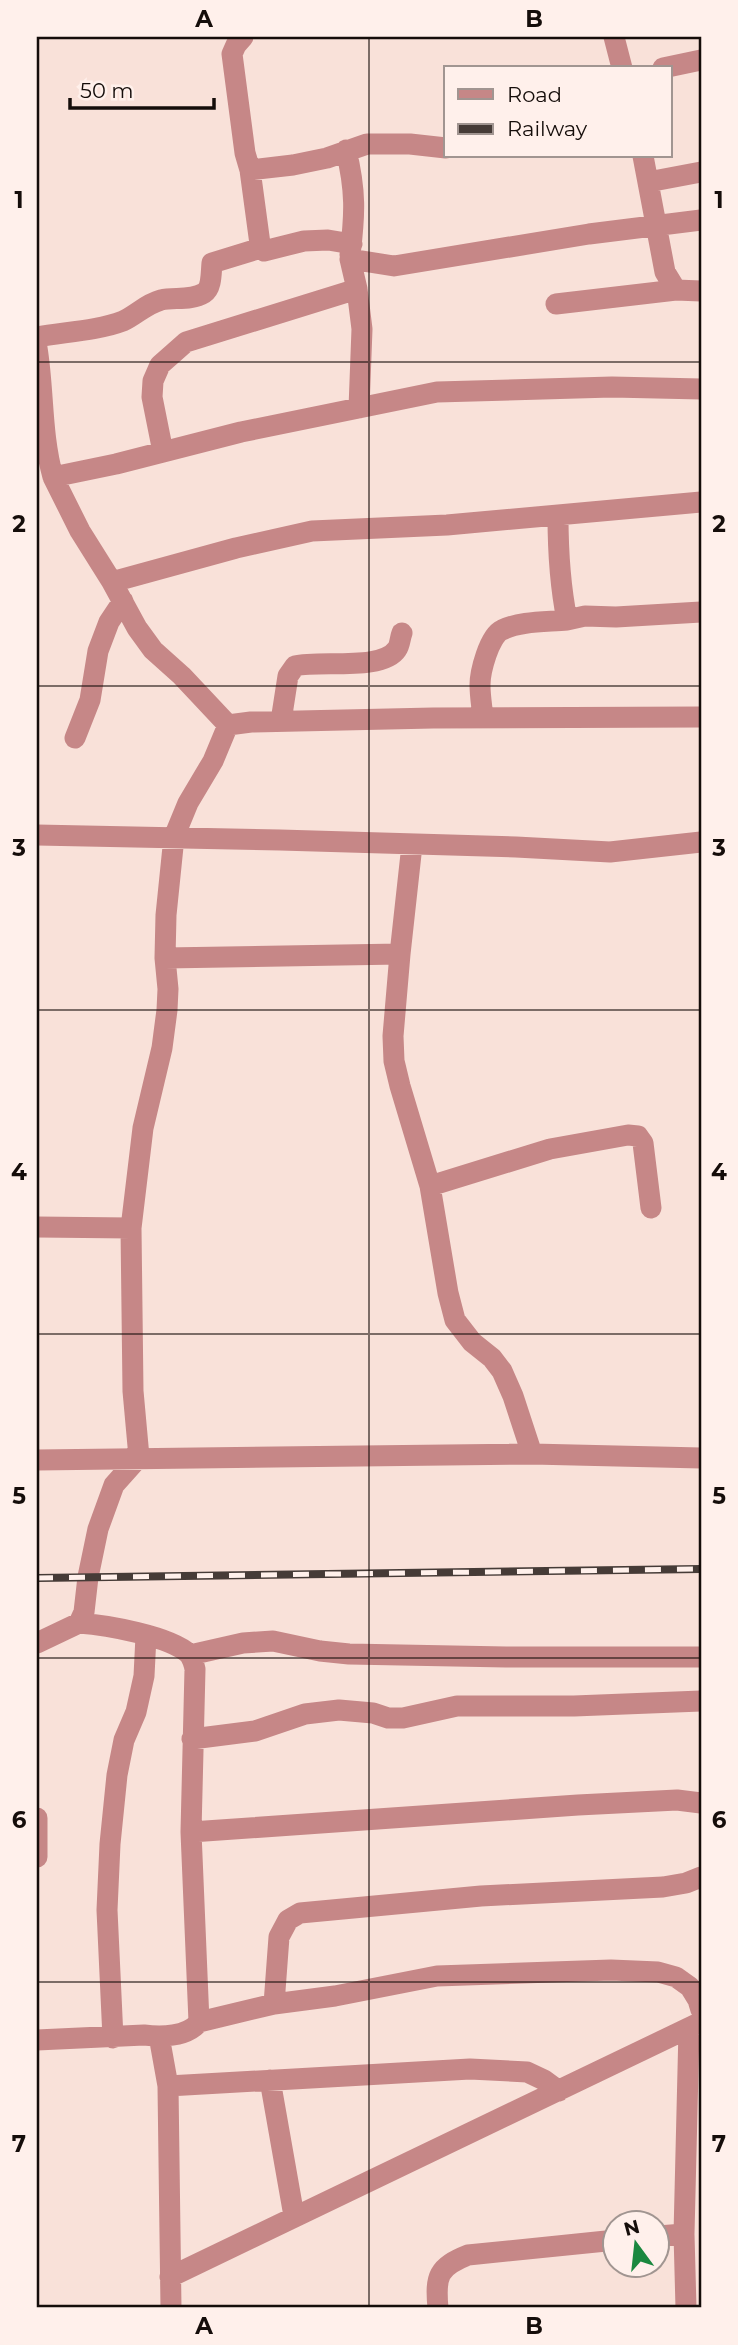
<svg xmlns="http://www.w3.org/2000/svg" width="738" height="2345" font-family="Montserrat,sans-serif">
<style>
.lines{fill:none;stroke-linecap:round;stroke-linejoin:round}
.minor{stroke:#c68787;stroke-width:21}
.rail-casing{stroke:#463b37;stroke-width:8}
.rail{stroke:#fff0eb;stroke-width:5;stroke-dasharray:16;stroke-linecap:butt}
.grid{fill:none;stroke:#150d0a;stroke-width:2;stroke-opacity:0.55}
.neatline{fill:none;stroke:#150d0a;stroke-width:2.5}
.grid-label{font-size:23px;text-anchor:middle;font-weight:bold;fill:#150d0a}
</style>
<rect width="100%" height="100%" fill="#f9e1d9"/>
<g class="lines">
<path class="minor" d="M243,37L236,45L232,54L245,153L250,170L293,165L327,158L367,144H410L446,148
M614,37L622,68
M663,68L701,60
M346,150C356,191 355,214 350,255
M643,156L665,272L676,290
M250,170L260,244L264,251L304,241L328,240L352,244
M648,182L701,172
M357,289L362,329L359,408
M556,304L676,290L701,291
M37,337C64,332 97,331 123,321C136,315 146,304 161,300C174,297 191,301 204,293C212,288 211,272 212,263L261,248
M37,348C44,391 41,434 53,477L116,464L241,432L437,392L612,387L701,389
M163,452L152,397L153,381L160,365L186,342L357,289L350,259L394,266L589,234L701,220
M53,477L80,531L112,582L137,628L153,650L182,676L228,725
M558,516C558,551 560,585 567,620L585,616L616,617L701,612
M112,582L236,548L312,531L447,525L701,502
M483,718C482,707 480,696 480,685C480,672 489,636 502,630C520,621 547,622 567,620
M281,721L288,676L295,666C320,660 383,671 397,649C400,645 400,638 402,633
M75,738L90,700L98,651L109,622L123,601
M37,835L280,840L516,847L610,852L701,842
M400,954L393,1036L394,1061L400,1086L430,1186L448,1293L455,1320L472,1342L492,1358L502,1371L513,1396L532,1454
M165,958L400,954L412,845
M430,1186L550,1149L628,1135L638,1136L643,1143L651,1208
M37,1227L131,1228L133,1391L139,1457L114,1485L98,1529L88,1577L84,1612L79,1623L37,1643
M131,1228L143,1128L162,1048L167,1010L168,989L165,958L166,915L174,837L188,803L213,761L228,725L251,722L433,718L701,717
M37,1460L532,1454L701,1458
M190,1655L243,1643L273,1641L320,1651L349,1654L506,1657H701
M192,1739L255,1731L305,1714L339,1710L373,1713L388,1718H403L457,1706H574L701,1701
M37,1818V1857
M191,1832L578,1805L677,1800L701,1803
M274,2004L279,1937L288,1920L300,1913L481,1896L663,1887L686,1883L701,1877
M199,2022L274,2004L335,1996L437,1976L611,1970L658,1972L676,1977L690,1987L698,2000L701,2010
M159,2036L168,2086L171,2308
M113,2038L107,1910L110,1844L117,1775L124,1740L136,1712L144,1676L146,1636
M37,2040L144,2035C161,2037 187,2037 199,2022L191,1832L195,1669C194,1664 192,1658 189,1654C170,1636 106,1625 79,1623
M270,2080L294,2216
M168,2086L470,2069L527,2072L544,2080L559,2091
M658,2236L684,2234
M170,2277L701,2022
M438,2308C435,2276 438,2267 468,2255L616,2240
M686,2308L684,2234L689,2029"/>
<g class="rail-casing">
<path id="rail" d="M37,1578L701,1569"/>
</g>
<use href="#rail" class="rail"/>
</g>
<path class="grid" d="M369,37V2308M37,362H701M37,686H701M37,1010H701M37,1334H701M37,1658H701M37,1982H701"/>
<rect width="738" height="2345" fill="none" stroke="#fff0eb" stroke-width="77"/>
<rect x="444" y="66" width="228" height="91" fill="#fff0eb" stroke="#a19591" stroke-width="2"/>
<rect x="458" y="89" width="35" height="10" fill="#c68787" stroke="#a19591" stroke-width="2"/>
<text x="507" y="102" font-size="21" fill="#150d0a">Road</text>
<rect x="458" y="124" width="35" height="10" fill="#463b37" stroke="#a19591" stroke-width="2"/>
<text x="507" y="136" font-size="21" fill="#150d0a">Railway</text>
<g transform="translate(636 2244) rotate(345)"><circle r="33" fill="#fff0eb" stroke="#a19591" stroke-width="2"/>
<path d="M0-5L12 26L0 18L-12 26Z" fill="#1b883f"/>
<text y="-10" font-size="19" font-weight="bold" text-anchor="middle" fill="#150d0a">N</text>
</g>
<path d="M70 98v10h144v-10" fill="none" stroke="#150d0a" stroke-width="3.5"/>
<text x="80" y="98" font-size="21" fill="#150d0a" stroke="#fff0eb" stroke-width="5" paint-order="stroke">50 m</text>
<rect x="38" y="38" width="662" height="2268" class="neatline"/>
<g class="grid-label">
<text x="204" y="27">A</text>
<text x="534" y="27">B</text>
<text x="19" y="208">1</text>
<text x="719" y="208">1</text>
<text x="19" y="532">2</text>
<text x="719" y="532">2</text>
<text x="19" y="856">3</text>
<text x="719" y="856">3</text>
<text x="19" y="1180">4</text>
<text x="719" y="1180">4</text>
<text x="19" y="1504">5</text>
<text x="719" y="1504">5</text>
<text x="19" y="1828">6</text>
<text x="719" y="1828">6</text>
<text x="19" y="2152">7</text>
<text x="719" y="2152">7</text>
<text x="204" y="2334">A</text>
<text x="534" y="2334">B</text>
</g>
</svg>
